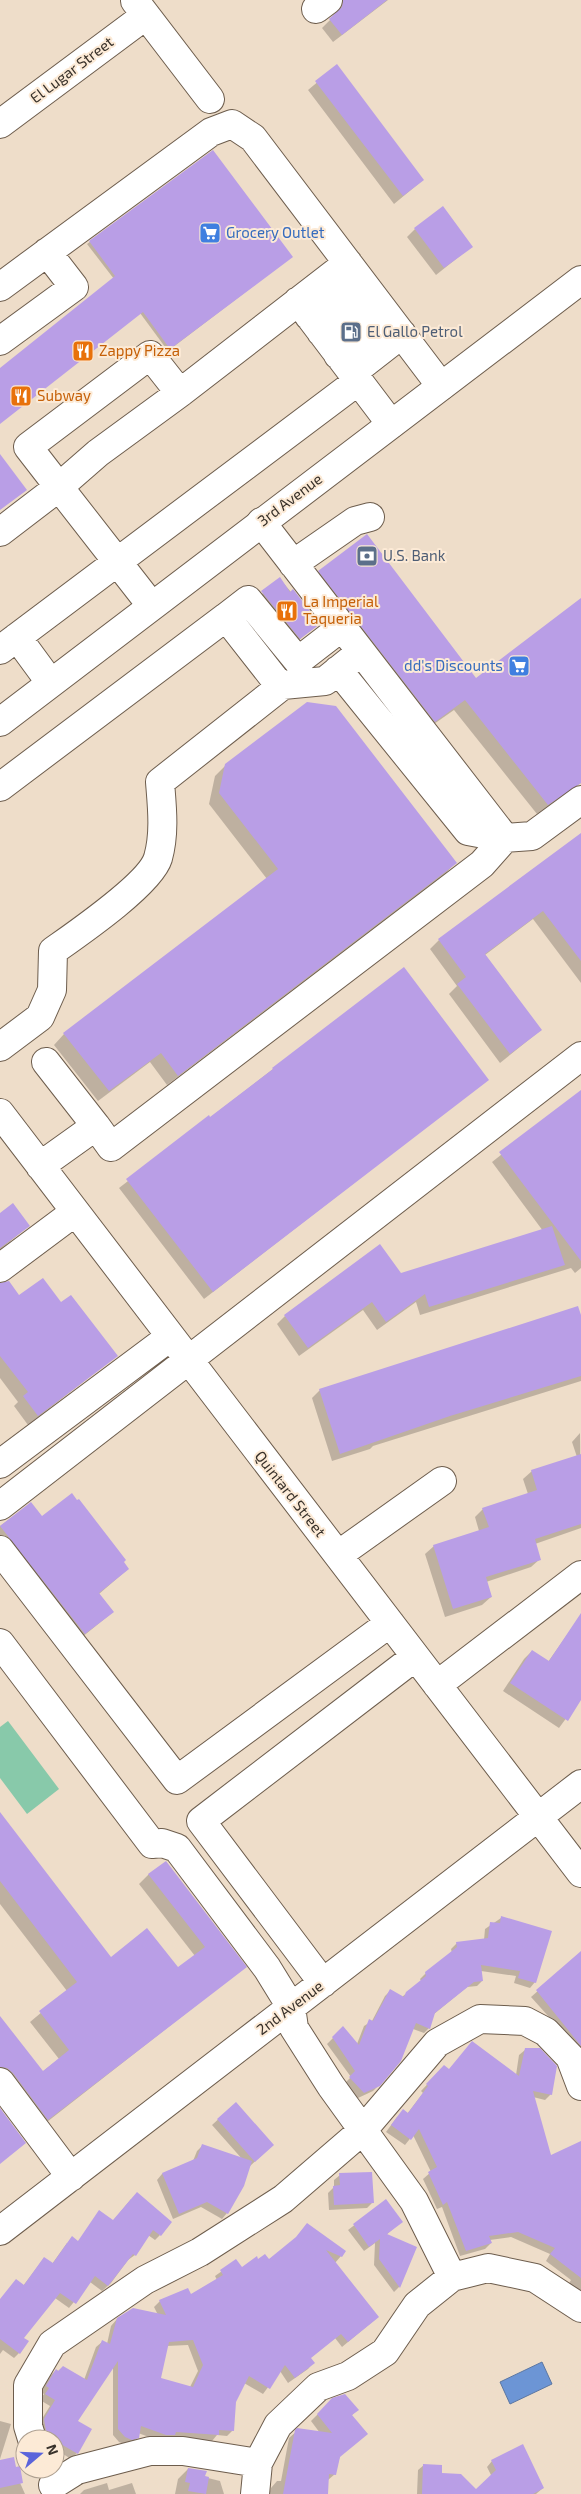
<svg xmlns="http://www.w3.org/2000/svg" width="581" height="2494" font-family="'Exo 2',sans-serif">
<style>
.green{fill:#88c9aa}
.water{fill:#6c95d5;stroke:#5c77a2}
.shadow{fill:#0003;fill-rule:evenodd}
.building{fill:#b99ee6;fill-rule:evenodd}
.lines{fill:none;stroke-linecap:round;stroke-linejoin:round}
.minor-casing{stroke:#6d5d4d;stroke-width:30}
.major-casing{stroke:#6d5d4d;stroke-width:30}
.minor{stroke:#fff;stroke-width:28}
.major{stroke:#fff;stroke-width:28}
.labels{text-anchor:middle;stroke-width:4;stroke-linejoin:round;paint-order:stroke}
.street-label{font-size:15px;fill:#38312a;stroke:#fcead6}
.shop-label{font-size:15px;fill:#366cbe;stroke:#fcead6;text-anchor:start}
.service-label{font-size:15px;fill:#4e5e75;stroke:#fcead6;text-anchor:start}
.food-label{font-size:15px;fill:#c56008;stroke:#fcead6;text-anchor:start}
</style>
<rect width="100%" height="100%" fill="#eeddc9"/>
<path class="green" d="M8,1721L59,1789L27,1814L0,1778V1727Z"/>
<path class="water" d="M542,2362L552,2384L510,2404L500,2382Z"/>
<path class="shadow" d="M333,0H388L333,42L322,28L335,15L336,6Z
M337,66L423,180L394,204L308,90Z
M213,151L289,259L168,351L140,313L0,423V369L114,279L87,244Z
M415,229L471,247L436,275L407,237Z
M319,572L476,679L581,599V783L537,814L454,710L424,731L309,582Z
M280,579L318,624L294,644L257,598Z
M226,765L455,863L445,874L167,1085L150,1062L98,1101L54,1045L64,1034L267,879L209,804L215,776Z
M581,834V983L533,919L485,955L541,1030L500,1063L449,994L457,986L430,949L439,940Z
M273,1069L487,1080L204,1299L119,1188Z
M581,1092V1268L575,1273L571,1268L420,1315L416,1302L377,1330L363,1310L299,1356L277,1324L285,1316L400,1275L543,1231L492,1162Z
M0,1214L28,1226L0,1250Z
M0,1285L19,1297L60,1304L116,1356L28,1425L14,1406L18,1402L0,1378Z
M581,1319V1381L373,1446L370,1449L332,1461L312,1398L320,1390Z
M580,1433L581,1528L535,1544L540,1559L531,1567L486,1582L491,1597L482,1605L445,1617L425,1554L434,1546L479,1531L475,1517L483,1509L528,1494L523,1479L532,1471L577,1457L572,1442Z
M30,1504L41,1518L122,1563L128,1569L99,1594L113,1612L76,1642L0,1544V1526Z
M581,1615V1698L559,1728L503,1691L524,1659L532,1651L548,1662Z
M0,1814L110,1958L177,1969L195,1956L139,1884L149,1874L245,1967L38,2129L0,2080V2018L42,2072L59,2059L30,2022L67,1991L0,1904Z
M501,1918L535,1982L530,1988L514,1983L516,1976L481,1971L482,1981L477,1986L467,1987L434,2014L429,2028L424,2033L413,2029L379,2085L373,2091L358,2098L345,2083L351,2077L327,2044L343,2028L357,2044L364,2026L372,2021L385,1996L390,1991L402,1997L421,1981L420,1979L426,1973L452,1953L451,1949L457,1943L484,1940L485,1929Z
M581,1953V2061L553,2025L549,2017L531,1997Z
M525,2050L551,2094L545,2100L533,2097L550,2156L581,2153V2292L568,2285L571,2280L546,2261L550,2254L511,2237L490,2240L491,2243L485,2249L460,2256L442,2207L437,2209L423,2179L431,2172L413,2135L405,2145L386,2132L397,2117L407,2114L423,2093L421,2091L439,2072L449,2071L516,2075L519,2055Z
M236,2103L267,2150L249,2167L227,2213L222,2219L201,2207L173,2219L157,2180L162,2174L193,2161L197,2151L202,2146L243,2160L212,2125Z
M340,2175L372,2203L367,2208L329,2210L328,2193L334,2187V2180Z
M131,2199L160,2235L155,2240L148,2235L135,2255L128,2260L111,2283L102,2291L90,2282L69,2308L55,2298L22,2338L19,2353L14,2358L3,2350L0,2354V2306L23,2286L44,2258L52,2264L67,2243L77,2242L113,2221Z
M386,2201L401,2222L386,2235L416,2248L399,2287L394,2292L374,2265L375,2243L364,2251L348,2230Z
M307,2224L341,2256L335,2263L378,2317L342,2347L335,2338L310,2358L313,2363L308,2369L288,2383L280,2371L263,2394L244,2383L235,2402L233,2430L227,2436L217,2435L212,2441L171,2438L160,2441L138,2433V2437L132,2443L126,2445L119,2442L113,2435V2366L76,2421L77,2453L71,2459L55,2449V2439H47L49,2435L40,2433L38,2425L50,2406L40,2400L44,2394L41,2392L50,2376L56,2370L84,2380L96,2347L102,2342L107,2344L111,2326L117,2319L158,2315L154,2307L160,2301L190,2296L217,2280L215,2276L236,2261L241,2268L258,2261H268L293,2242ZM188,2345L198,2371L190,2387L159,2379L167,2346Z
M333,2399L357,2410L351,2416L335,2474L328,2480L327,2494H269L271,2488L277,2481H281L289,2438L298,2430L320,2433L311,2421Z
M0,2421L11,2424L0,2459Z
M492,2461L543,2488L536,2494H417L418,2470L424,2465L476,2491L492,2477L487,2467Z
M0,2467L17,2476L25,2494H0Z
M188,2469L204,2477L220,2481L224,2494H175L178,2479Z
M107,2483L109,2490L132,2483L136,2494H80L84,2490Z"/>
<path class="building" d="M343,0H387L342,35L329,19L342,7Z
M337,64L424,180L403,196L315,81Z
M213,150L293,257L170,349L143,312L0,424V368L115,276L89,241Z
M443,206L473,247L444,268L414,228Z
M0,454L27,490L0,510Z
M367,534L476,678L581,598V783L548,805L465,700L435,722L318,571Z
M280,577L290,592L293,589L320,624L300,639L261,591Z
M307,702L336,706L457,863L178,1076L161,1053L109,1091L63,1033L278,869L219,793L225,764Z
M581,833V961L543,911L485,954L542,1030L510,1054L457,984L466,977L438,939Z
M404,967L489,1080L213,1292L126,1179L209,1115L210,1117L273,1069L272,1068Z
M581,1090V1261L499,1152Z
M13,1203L30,1226L0,1248V1213Z
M552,1226L565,1265L429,1307L425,1294L386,1322L372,1302L308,1348L284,1315L380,1244L401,1273Z
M43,1278L61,1302L71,1295L118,1356L38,1416L23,1396L28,1392L0,1356V1283L9,1281L19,1295Z
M578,1306L581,1315V1376L450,1416L340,1454L319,1389Z
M581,1454V1524L535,1539L541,1560L486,1577L492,1597L453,1609L433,1545L489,1527L482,1508L537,1490L531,1470Z
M72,1493L77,1500L79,1499L126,1560L124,1562L129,1569L99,1593L114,1612L85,1634L0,1526L31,1502L42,1516Z
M581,1613V1700L568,1721L510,1683L532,1650L549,1661Z
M0,1812L111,1957L147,1928L178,1967L205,1947L148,1874L166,1861L247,1967L48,2120L13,2073L7,2068L0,2067V2016L43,2071L69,2050L39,2011L77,1982L0,1881Z
M501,1916L552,1931L536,1983L518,1978L520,1971L481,1965L483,1981L474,1982L435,2013L430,2029L416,2023L401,2061L380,2086L364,2093L349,2077L355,2071L332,2037L343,2026L359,2045L369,2019L373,2021L390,1989L404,1997L406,1992L426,1976L425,1972L457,1947L456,1942L488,1938L490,1922L500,1923Z
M581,1951V2046L536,1990Z
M472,2041L519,2076L525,2048H540L557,2066L552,2095L533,2091L551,2155L581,2141V2278L550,2254L555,2248L518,2232L489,2236L492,2243L466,2251L447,2202L443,2205L428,2172L437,2167L419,2129L411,2140L391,2125L403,2109L408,2113L428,2086L426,2084L444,2065L449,2069Z
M236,2102L274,2145L255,2162L217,2119Z
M0,2108L26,2143L0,2164Z
M202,2144L252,2161L244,2186L228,2214L207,2202L179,2214L162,2173L197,2158Z
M372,2172L374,2203L334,2205L333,2186L340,2185L339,2173Z
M137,2192L172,2222L161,2236L153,2230L136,2256L133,2254L108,2286L95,2276L76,2304L60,2293L24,2338L29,2341L20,2354L0,2339V2299L16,2279L24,2285L44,2257L53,2263L72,2236L78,2241L99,2210L113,2220Z
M386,2199L403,2222L387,2234L417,2247L400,2288L379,2259L380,2239L369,2247L353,2224Z
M307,2223L346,2251L342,2257L326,2250L379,2317L348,2342L341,2334L311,2358L315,2363L295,2378L285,2365L270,2389L249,2376L236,2402L234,2431L219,2430V2435L176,2432L175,2435H166L141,2426L139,2438L132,2440L125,2437L118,2429V2361L78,2421L92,2429L78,2454L47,2436L44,2419L55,2400L45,2394L49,2388L46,2386L56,2369L58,2371L63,2366L87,2380L102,2340L110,2344L117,2318L133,2308L166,2315L159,2300L188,2288L191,2294L223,2275L220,2270L236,2259L242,2267L257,2256L258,2259L265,2254L269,2259L296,2237ZM193,2340L203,2365L193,2387L161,2378L169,2342Z
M345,2394L359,2410L352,2415L368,2434L340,2457L336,2475L329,2474L328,2494H283L295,2430L297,2428L332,2433L317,2414L332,2398Z
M523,2444L544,2488L533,2494H422L423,2464L442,2465V2473L461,2474L476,2489L496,2470L491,2460Z
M14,2457L16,2467L20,2466L23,2483L0,2488V2460Z
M188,2468L207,2471L205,2476L209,2477L206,2494L188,2491L190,2483L185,2482Z"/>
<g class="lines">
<g class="minor-casing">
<path id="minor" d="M135,1L210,99
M316,9L328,0
M0,124L145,16
M0,287L211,132L232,124L253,138L441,386
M298,301L391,424
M309,316L360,280
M321,332L372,295
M0,341L74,287L47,252
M338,355L388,316
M352,373L402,334
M261,522L505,838L532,836L581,800
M0,532L59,487L28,447L150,355L180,393L348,263
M293,564L355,521L370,517
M151,605L59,487L98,453L180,393
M226,617L248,600L298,661L342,627
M17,637L50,682
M0,650L358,381
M338,670L468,831L505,838
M0,787L226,617L280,686
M0,1047L40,1017L52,990L53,951C77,934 150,884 158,858C165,833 162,807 160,782L283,685L325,681L361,652
M0,1113L581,1873
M96,1126L111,1147L482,864L505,838
M40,1166L96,1126L46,1062
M0,1268L75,1212
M0,1464L170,1337
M0,1506L581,1056
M0,1550L177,1780L390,1623
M338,1555L442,1481
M0,1643L152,1844L162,1843L177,1848L267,1968L291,2007L294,2028L331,2086L414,2201L452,2277
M437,1685L581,1575
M323,1983L201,1821L415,1657
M0,2082L71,2177
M0,2231L581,1784
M32,2439L28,2426V2385L52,2344L145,2280L200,2252L283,2199L362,2131L437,2043L480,2019L525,2021L546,2032L570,2057L581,2086
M53,2485L77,2470L150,2451H183L258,2463
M255,2494L258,2463L278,2425L318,2387L348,2376L385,2352L417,2305L452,2277L488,2268L535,2278L581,2308"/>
</g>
<g class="major-casing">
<path id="major" d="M0,722L581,280"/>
</g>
<use href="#minor" class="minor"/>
<use href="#major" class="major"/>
</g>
<defs>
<g id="supermarket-square" transform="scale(1.125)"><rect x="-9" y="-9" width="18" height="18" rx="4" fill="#3f7fe0" stroke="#fcead6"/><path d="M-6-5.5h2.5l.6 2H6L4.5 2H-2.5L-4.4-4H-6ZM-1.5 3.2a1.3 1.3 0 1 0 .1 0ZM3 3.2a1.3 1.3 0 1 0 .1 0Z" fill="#fff"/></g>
<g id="fuel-square" transform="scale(1.125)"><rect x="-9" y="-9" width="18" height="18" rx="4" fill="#5c6f8a" stroke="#fcead6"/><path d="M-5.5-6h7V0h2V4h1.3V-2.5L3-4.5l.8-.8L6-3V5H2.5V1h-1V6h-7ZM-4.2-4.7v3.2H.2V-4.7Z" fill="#fff"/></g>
<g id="restaurant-square" transform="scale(1.125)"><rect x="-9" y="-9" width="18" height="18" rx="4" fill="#e8710a" stroke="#fcead6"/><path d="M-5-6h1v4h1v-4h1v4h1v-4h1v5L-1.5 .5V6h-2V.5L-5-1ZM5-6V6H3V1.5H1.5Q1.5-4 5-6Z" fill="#fff"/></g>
<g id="bank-square" transform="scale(1.125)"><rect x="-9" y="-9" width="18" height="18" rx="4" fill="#5c6f8a" stroke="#fcead6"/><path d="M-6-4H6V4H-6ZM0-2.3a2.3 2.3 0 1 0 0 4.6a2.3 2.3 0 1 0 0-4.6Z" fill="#fff"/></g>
</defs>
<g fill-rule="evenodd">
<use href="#supermarket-square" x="210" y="233"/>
<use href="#fuel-square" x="351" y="332"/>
<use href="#restaurant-square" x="83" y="351"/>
<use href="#restaurant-square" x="21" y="396"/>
<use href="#bank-square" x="367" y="556"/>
<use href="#restaurant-square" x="287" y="611"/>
<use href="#supermarket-square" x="519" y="666"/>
</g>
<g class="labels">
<g class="street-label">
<text transform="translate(72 70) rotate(-37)" y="5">El Lugar Street</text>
<text transform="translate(290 500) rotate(-37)" y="5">3rd Avenue</text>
<text transform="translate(290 1494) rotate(52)" y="5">Quintard Street</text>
<text transform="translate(290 2008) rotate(-37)" y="5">2nd Avenue</text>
</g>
<g class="shop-label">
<text x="226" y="238">Grocery Outlet</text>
<text x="503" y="671" text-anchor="end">dd's Discounts</text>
</g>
<g class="service-label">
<text x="367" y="337">El Gallo Petrol</text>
<text x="383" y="561">U.S. Bank</text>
</g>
<g class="food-label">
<text x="99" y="356">Zappy Pizza</text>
<text x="37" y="401">Subway</text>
<text x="303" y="607">La Imperial<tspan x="303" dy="17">Taqueria</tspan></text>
</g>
</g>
<g transform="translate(40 2454) rotate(71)"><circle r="24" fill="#fcead6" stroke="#aea091"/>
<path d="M0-4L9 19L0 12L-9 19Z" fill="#5b64db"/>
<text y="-8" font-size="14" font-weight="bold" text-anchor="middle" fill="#38312a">N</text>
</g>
</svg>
